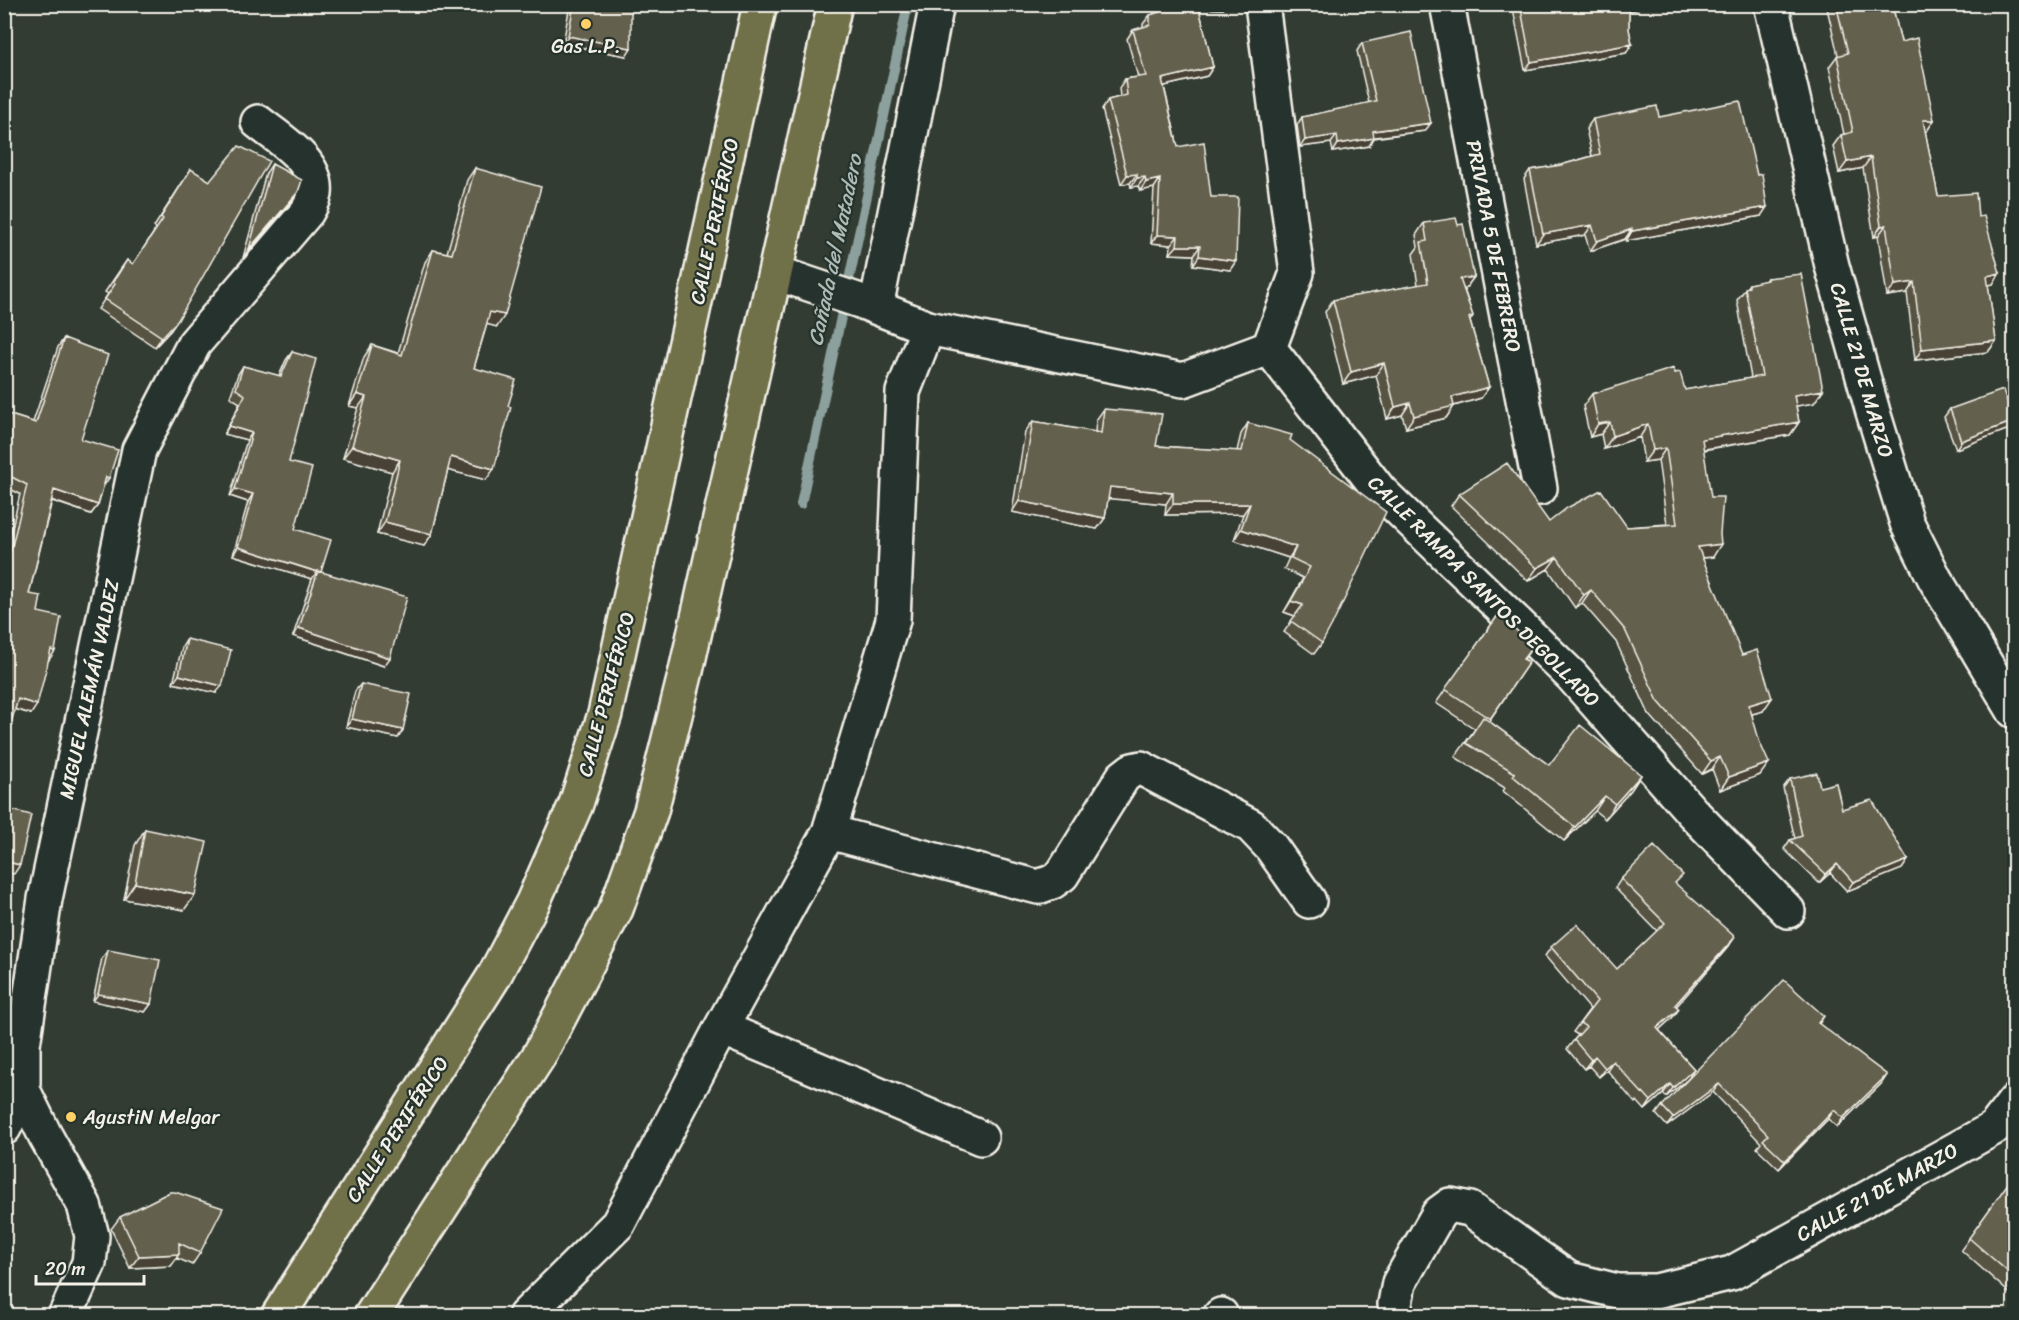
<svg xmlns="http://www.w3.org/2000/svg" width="2019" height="1320" font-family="Sriracha,sans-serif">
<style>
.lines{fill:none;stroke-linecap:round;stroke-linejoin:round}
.stream{stroke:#8ca09d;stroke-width:10}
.minor-casing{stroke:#f4f1e8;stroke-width:38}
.highway-casing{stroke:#f4f1e8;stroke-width:38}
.minor{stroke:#26332d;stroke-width:33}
.highway{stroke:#6f704a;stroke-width:33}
.wall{fill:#565342;stroke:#f4f1e8;stroke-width:1.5}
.shaded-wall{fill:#464336;stroke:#f4f1e8;stroke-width:1.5}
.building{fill:#64604d;stroke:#f4f1e8;stroke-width:1.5}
.poi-dot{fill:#ffd166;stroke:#26332d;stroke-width:2}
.labels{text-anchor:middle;stroke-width:4.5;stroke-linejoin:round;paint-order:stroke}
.poi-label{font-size:20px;fill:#f4f1e8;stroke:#26332d}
.street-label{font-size:20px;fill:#f4f1e8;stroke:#26332d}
.water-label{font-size:21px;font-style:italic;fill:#aebbb6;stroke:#26332d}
</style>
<rect width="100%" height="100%" fill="#323c33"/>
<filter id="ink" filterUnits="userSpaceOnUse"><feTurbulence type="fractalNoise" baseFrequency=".0167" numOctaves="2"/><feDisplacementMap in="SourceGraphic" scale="12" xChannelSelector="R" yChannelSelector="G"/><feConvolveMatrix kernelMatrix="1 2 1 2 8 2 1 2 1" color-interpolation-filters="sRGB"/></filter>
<g filter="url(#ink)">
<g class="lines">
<path class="stream" d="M801,504L908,4"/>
<g class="minor-casing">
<path id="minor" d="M1262,4L1297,273L1269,348
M1447,4L1540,488
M1771,4L1832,266L1873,412L1907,523L1935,579L2014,711
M776,273L860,301L928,328L1183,380L1269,348
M876,307L937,4
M1269,348L1380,491L1571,675L1693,813L1788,911
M829,832L1038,887L1052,882L1062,875L1123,777L1132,770L1141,768L1251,826L1271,847L1309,901
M721,1028L981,1138
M4,1128L23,1090
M65,1316L89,1263L92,1236L84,1205L45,1135L23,1090V1045L45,899L139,450L194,344L307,212C310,207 314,199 315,194C319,161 279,139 258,122
M525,1316L618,1224L721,1028L829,832L893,620L903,392L928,328
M1220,1316L1221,1315
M1396,1316L1395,1304L1399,1283L1439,1213L1450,1205L1470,1209L1569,1279L1617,1291H1656L1732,1273L1994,1128L2014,1102"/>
</g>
<g class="highway-casing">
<path id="highway" d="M278,1316L493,978L533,902L576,804L605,714L760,4
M371,1316L540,1054L616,909L651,811L686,671L835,4"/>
</g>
<use href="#minor" class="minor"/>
<use href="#highway" class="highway"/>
</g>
<path class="wall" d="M570,4H675L670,11L631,7L626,56L563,44Z
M1154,4H1225L1223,9L1199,8L1213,67L1207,76L1164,86L1178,147L1211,197L1236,261L1230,270L1193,265L1194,255L1170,254L1171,245L1151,243L1154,188L1140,191L1138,186L1131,187L1130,183L1121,184L1102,109L1108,100L1120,97L1119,88L1125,79L1138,77L1127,39L1133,30L1143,27V24L1150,15L1154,14Z
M1517,4H1641L1638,9L1629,11V29L1632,44L1626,53L1525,70L1513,9Z
M1826,4H1892L1901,42L1934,120L1927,131H1925L1938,196L1978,217L1993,284L1988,285L1996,341L1988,352L1915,360L1907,293L1887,296L1878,236L1874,237L1863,168L1839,173L1833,146L1841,135L1844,134L1829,67L1837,56L1838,55Z
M1362,43L1425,131L1374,138L1369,146L1333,152L1331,143L1300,147L1297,125L1302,117L1369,103L1357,51Z
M1659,117L1761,216L1626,241L1625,239L1590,251L1585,235L1536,244L1524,179L1530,170L1561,165L1592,156L1586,129L1593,119Z
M272,164L292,201L243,258L266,173Z
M475,168L497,327L487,324L474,368L486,480L448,470L432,534L424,546L377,534L392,472L343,458L358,408L349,406L364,357L372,345L398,353L425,262L433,250L447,253L467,180Z
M191,169L171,330L155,347L98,309L108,294L105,292L120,270L127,260L133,264L156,229L154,227Z
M1424,223L1458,225L1474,277L1465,289H1464L1473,316L1470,321L1489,387L1481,398L1454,406L1446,418L1406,428L1402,415L1387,419L1376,375L1343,384L1325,312L1333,300L1418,285L1413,254L1418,247L1416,235Z
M1767,278L1814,403L1796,406L1799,422L1790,435L1703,450L1713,557L1702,558L1763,711L1752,714L1760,775L1720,790L1712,769L1702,774L1649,714L1616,642L1582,603L1575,608L1548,569L1528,581L1451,506L1459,494L1549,522L1627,527L1667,524L1658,460L1644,462L1640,437L1604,449L1601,434L1590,437L1583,406L1592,394L1675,373L1685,390L1751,378L1737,300L1749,284L1765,281Z
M64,338L81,439L109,478L103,487L98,505L91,514L52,501L29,594L55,651L48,660L31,714L15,709L6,553L20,494L4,486V413L33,422L58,347Z
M292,352L289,462L295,529L321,572L384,666L293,636L312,579L233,555L248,502L230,496L247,440L224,434L240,403L230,397L238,374L243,366L279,376L286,360Z
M1104,409L1156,446L1237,451L1241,434L1248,423L1290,440L1322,643L1314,654L1284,632L1295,616L1284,612L1303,578L1284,569L1289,558L1234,540L1243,514L1165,515L1166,504L1108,498L1105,518L1097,529L1012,512L1025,432L1033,421L1095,432L1096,420Z
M1950,409L2009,429L1956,449L1944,417Z
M1499,614L1533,646L1524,659L1529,662L1489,721L1549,765L1641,775L1631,790L1605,819L1595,811L1564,841L1503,791L1505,788L1455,757L1475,729L1436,703Z
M187,639L216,693L173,683L182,647Z
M361,684L403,730L398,738L346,727L355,691Z
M1790,779L1820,787L1842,809L1908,860L1902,869L1847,891L1830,873L1819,883L1784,849L1790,840L1795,839L1783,788Z
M145,829L195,895L184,910L124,899L135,845Z
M1621,879L1676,885L1729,946L1676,1006L1679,1009L1672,1018L1659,1030L1694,1069L1666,1097L1663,1094L1645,1110L1637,1101L1635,1103L1607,1070L1599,1077L1589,1066L1584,1069L1567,1049L1578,1035L1573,1032L1590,1009L1545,956L1551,947L1617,969L1657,931L1615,888Z
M108,950L151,1004L145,1012L93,1001L102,958Z
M1824,1016L1819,1024L1887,1075L1881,1084L1837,1127L1828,1119L1779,1169L1757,1148L1761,1143L1713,1092L1667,1126L1656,1114L1662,1106Z
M2014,1175V1297L1961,1250Z
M170,1192L200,1253L192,1265L177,1258L171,1266L130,1268L111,1229L120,1217Z"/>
<path class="shaded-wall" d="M630,4H675L670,11L628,6Z
M1193,4H1225L1223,9L1191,8Z
M1629,4H1641L1638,9L1623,13Z
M568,36L631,48L626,56L563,44Z
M1632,44L1626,53L1525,70L1531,62Z
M1213,67L1207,76L1156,88L1162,79Z
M1923,120H1934L1927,131H1915Z
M1431,123L1425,131L1367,138L1373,131Z
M1337,135L1331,143L1300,147L1305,140Z
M1374,138L1369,146L1333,152L1338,144Z
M1871,157L1863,168L1839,173L1847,162Z
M1137,174L1130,183L1121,184L1127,175Z
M1145,177L1138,186L1131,187L1137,178Z
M1160,179L1154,188L1140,191L1146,182Z
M298,192L292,201L243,258L249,249Z
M1767,207L1761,216L1626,241L1632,231Z
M1592,225L1585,235L1536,244L1543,234Z
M1886,225L1878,236L1874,237L1881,226Z
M1632,229L1625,239L1590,251L1597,241Z
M1157,235L1178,236L1171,245L1151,243Z
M1177,246H1200L1194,255L1170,254Z
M1199,256L1236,261L1230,270L1193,265Z
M2000,273L1993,284L1980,287L1987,276Z
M1474,277L1465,289L1451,291L1460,279Z
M1914,282L1907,293L1887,296L1895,285Z
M490,312L505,315L497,327L482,323Z
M178,320L171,330L155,347L162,337Z
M1996,341L1988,352L1915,360L1922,349Z
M1384,363L1376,375L1343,384L1351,372Z
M1489,387L1481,398L1454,406L1446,418L1406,428L1414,416L1452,397Z
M1823,390L1814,403L1785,408L1794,395Z
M357,394L366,397L358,408L349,406Z
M1410,403L1402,415L1387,419L1395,407Z
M2014,421L2009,429L1956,449L1961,441Z
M1610,422L1601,434L1590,437L1598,424Z
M1799,422L1790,435L1693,451L1702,439Z
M1648,424L1640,437L1604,449L1613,436Z
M229,426L252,433L247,440L224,434Z
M352,446L400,460L392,472L343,458Z
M1666,448L1658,460L1644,462L1653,450Z
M451,457L494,469L486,480L443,469Z
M1110,487L1173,493L1166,504L1103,498Z
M235,489L253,494L248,502L230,496Z
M54,490L98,505L91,514L48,499Z
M1019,501L1105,518L1097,529L1012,512Z
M1173,504H1250L1243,514L1165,515Z
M385,522L432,534L424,546L377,534Z
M1241,529L1296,547L1289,558L1234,540Z
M1721,544L1713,557L1689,559L1698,547Z
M238,547L317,572L312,579L233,555Z
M1557,557L1548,569L1528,581L1537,568Z
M1591,590L1582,603L1575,608L1584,595Z
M1291,601L1303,605L1295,616L1284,612Z
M299,628L390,658L384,666L293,636Z
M51,650L55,651L49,660L44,659Z
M179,675L222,686L216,693L173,683Z
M1772,698L1763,711L1741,717L1749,705Z
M18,699L37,705L31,714L11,708Z
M352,719L403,730L398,738L346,727Z
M1720,757L1712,769L1702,774L1711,761Z
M1769,763L1760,775L1720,790L1729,777Z
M1641,775L1631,790L1605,819L1615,804Z
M1605,796L1595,811L1564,841L1575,827Z
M1908,860L1902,869L1847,891L1853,882Z
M4,861L20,865L14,874L4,872Z
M1837,864L1830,873L1819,883L1826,874Z
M135,883L195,895L184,910L124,899Z
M1735,937L1729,946L1669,1015L1675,1005Z
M98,994L151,1004L145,1012L93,1001Z
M1679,1009L1672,1018L1651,1037L1657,1028Z
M1595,1056L1589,1066L1584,1069L1591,1060Z
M1613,1061L1607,1070L1599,1077L1605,1068Z
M1694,1069L1688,1079L1666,1097L1673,1088Z
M1887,1075L1881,1084L1837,1127L1843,1118Z
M1670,1084L1663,1094L1645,1110L1651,1101Z
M1719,1084L1713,1092L1667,1126L1673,1118Z
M1834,1110L1828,1119L1779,1169L1785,1161Z
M179,1254L171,1266L130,1268L139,1256Z"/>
<path class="building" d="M574,4H631V48L568,36Z
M1160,4H1198L1213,67L1162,79L1178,147L1204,142L1211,197H1238L1236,261L1199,256L1200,246H1177L1178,236L1157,235L1160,179L1146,182L1145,177L1137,178V174L1127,175L1108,100L1127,95L1125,79L1146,76L1133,30L1150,25V15L1160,12Z
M1520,4H1629V29L1632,44L1531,62Z
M1836,4H1892L1901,42L1917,38L1934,120H1923L1938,196L1976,193L1978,217L1984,216L2000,273L1987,276L1996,341L1922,349L1914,282L1895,285L1886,225L1881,226L1871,157L1847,162L1841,135L1853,132L1837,56L1848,53Z
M1411,32L1431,123L1373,131L1374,138L1338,144L1337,135L1305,140L1302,117L1376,101L1362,43Z
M1740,101L1757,175L1762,174L1767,207L1632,231V229L1597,241L1592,225L1543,234L1530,170L1561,165L1600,154L1593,119L1657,106L1659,117Z
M239,146L269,161L178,320L162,337L105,299L115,284L113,282L127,260L133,264L163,219L161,217L191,169L210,181Z
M272,164L302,180L298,192L249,249Z
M475,168L541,187L505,315L490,312L474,368L516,380L508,406L511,407L494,469L451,457L432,534L385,522L400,460L352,446L366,397L357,394L372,345L402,355L433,250L452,254Z
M1456,218L1458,225L1463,224L1474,277L1460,279L1473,316L1469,318L1489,387L1452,397L1454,406L1414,416L1410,403L1395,407L1384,363L1351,372L1333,300L1428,283L1421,242L1427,241L1424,223Z
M1801,274L1823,390L1794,395L1799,422L1702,439L1711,497H1723L1720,534L1721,544L1698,547L1742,655L1757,650L1772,698L1749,705L1760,743L1769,763L1729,777L1720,757L1711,761L1658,701L1625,630L1591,590L1584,595L1557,557L1537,568L1459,494L1507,463L1549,522L1567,508L1601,490L1627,527L1677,524L1666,448L1653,450L1648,424L1613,436L1610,422L1598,424L1592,394L1674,368L1675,373L1680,372L1685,390L1762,376L1745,288L1749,287V284L1767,280V278Z
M64,338L108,355L81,439L118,450L109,478L106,477L98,505L54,490L29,594L41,596L38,612L61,617L55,651L51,650L37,705L18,699L4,747V553L10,554L27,485L4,473V413L36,423Z
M292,352L316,359L289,462L312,468L295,529L331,540L321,572L318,571V572L238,547L253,494L235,489L252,433L229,426L245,395L236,389L243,366L281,376Z
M2003,390L2014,421L1961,441L1950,409Z
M1104,409L1162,414L1156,446L1242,451L1248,423L1292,435L1290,440L1386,512L1335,619L1322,643L1291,621L1303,605L1291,601L1310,567L1291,558L1296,547L1241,529L1250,504H1173V493L1110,487L1105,518L1019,501L1033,421L1101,433Z
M318,571L407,597L390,658L299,628Z
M1499,614L1533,646L1523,659L1529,662L1490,719L1445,689Z
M187,639L231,650L222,686L179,675Z
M361,684L411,694L403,730L352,719Z
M1483,717L1549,765L1580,725L1641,775L1615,804L1605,796L1575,827L1513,776L1515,773L1466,743Z
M1817,773L1820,787L1836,783L1842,809L1872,800L1908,860L1853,882L1837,864L1826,874L1790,840L1802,836L1790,779Z
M4,808L31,815L20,865L4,861Z
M145,829L207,842L195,895L135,883Z
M1654,846L1683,875L1675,883L1735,937L1675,1005L1679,1009L1657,1028L1694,1069L1673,1088L1670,1084L1651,1101L1643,1092L1642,1093L1613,1061L1605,1068L1595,1056L1591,1060L1574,1040L1586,1027L1580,1023L1597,1001L1551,947L1577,924L1617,969L1665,923L1621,879Z
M108,950L160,960L151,1004L98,994Z
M1784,980L1824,1016L1818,1023L1887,1075L1843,1118L1834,1110L1785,1161L1763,1140L1768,1135L1719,1084L1673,1118L1662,1106Z
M2014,1175V1277L1969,1238Z
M170,1192H175L223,1208L200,1253L179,1243V1254L139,1256L120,1217Z"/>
</g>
<g class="poi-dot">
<circle cx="586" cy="24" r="6"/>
<circle cx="71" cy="1117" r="6"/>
</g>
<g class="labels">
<g class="poi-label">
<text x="586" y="53">Gas L.P.</text>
<text x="83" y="1124" text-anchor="start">AgustiN Melgar</text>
</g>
<g class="street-label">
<text transform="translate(714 221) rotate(-78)" y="7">CALLE PERIFÉRICO</text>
<text transform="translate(1494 246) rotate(79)" y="7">PRIVADA 5 DE FEBRERO</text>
<text transform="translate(1862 370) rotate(74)" y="7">CALLE 21 DE MARZO</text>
<text transform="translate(1484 591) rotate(45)" y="7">CALLE RAMPA SANTOS DEGOLLADO</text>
<text transform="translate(89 689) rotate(-78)" y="7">MIGUEL ALEMÁN VALDEZ</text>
<text transform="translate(606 694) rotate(-75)" y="7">CALLE PERIFÉRICO</text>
<text transform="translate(397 1129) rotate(-57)" y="7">CALLE PERIFÉRICO</text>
<text transform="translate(1877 1192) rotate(-29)" y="7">CALLE 21 DE MARZO</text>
</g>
<g class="water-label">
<text transform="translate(835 250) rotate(-78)" y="7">Cañada del Matadero</text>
</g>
</g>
<rect width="2019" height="1320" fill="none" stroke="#26332d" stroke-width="24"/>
<rect x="12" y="12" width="1995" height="1296" fill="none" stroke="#f4f1e8" stroke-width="2" filter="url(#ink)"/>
<path d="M36 1275v9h108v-9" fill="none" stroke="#f4f1e8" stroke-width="3"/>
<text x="45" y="1275" font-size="18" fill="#f4f1e8" stroke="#26332d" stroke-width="4.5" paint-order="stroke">20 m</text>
</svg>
